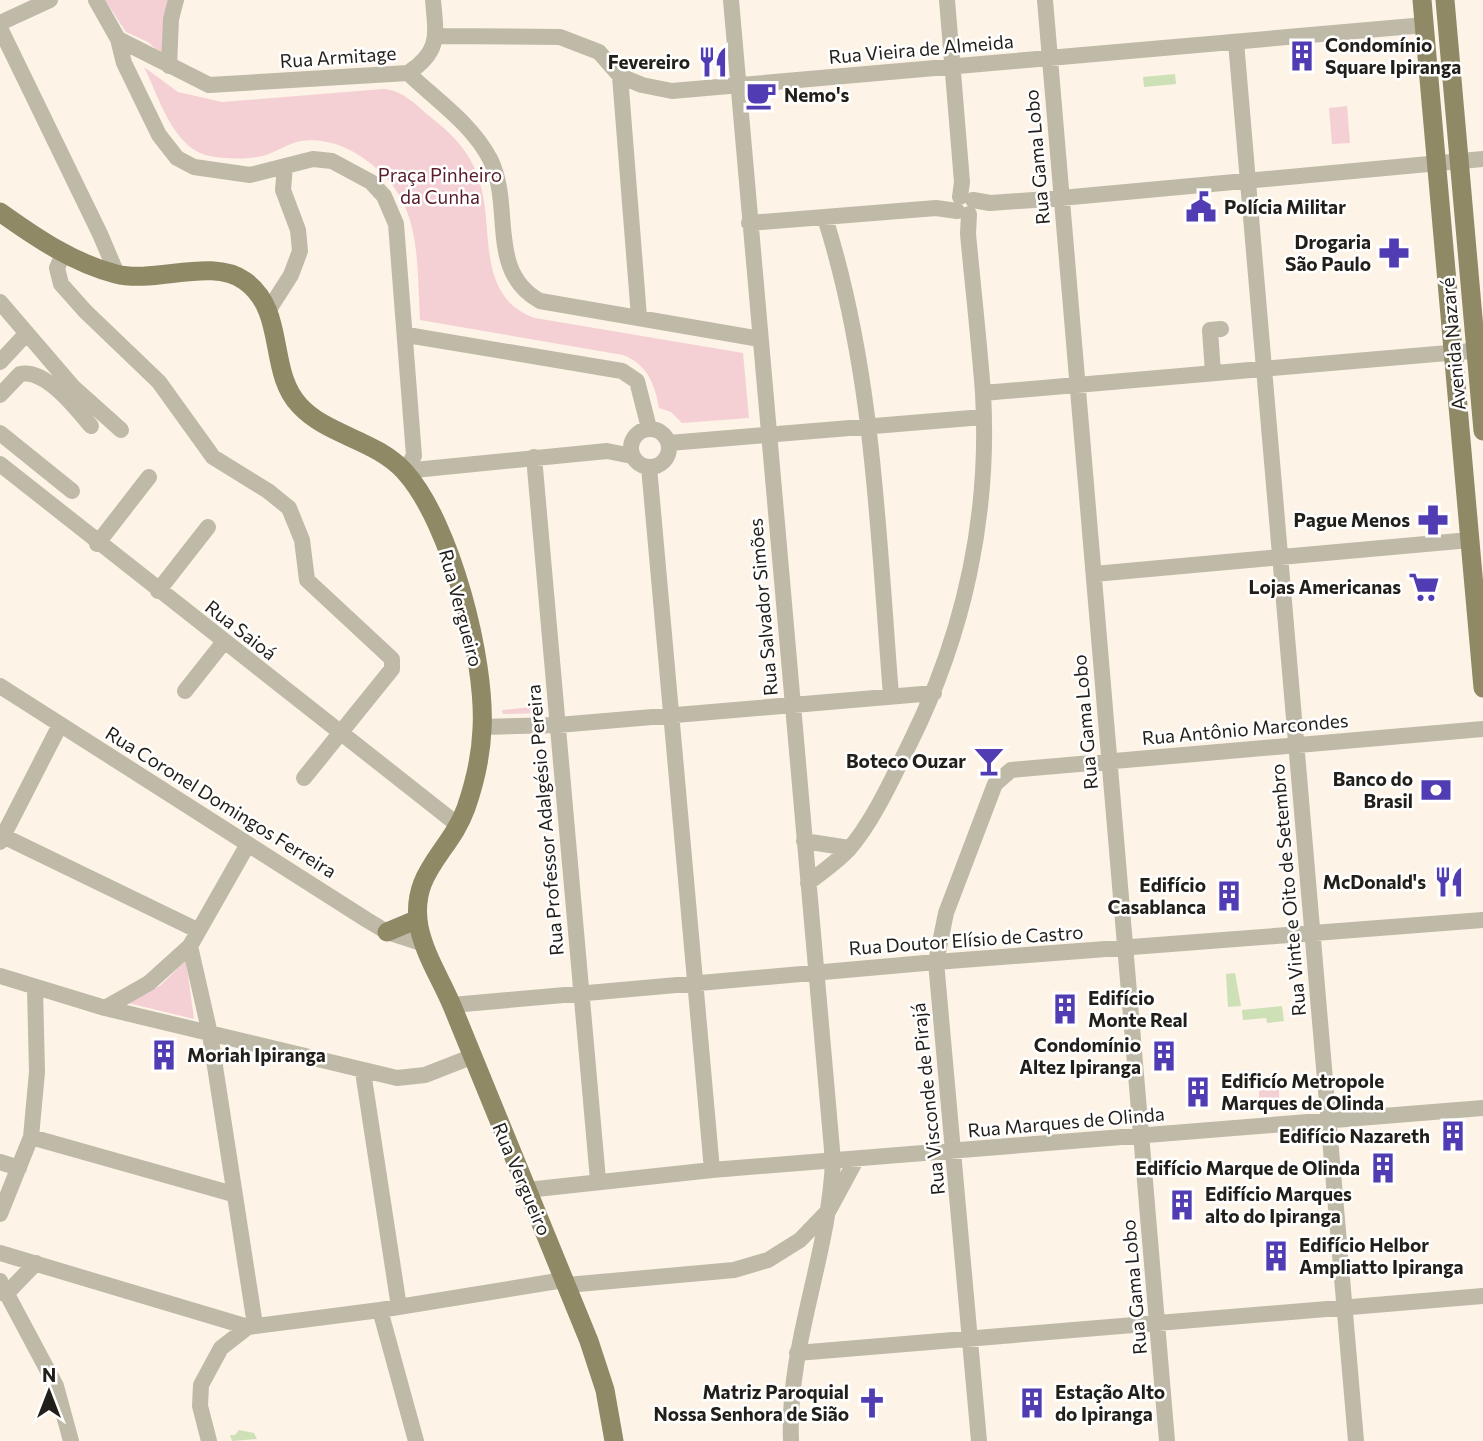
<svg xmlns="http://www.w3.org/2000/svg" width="1483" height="1441" font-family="Commissioner,sans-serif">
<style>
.green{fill:#f4d0d4}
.water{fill:#cde0b6}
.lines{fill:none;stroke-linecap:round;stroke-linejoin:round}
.minor{stroke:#bebaa7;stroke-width:16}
.major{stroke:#8f8966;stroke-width:19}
.labels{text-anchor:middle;stroke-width:5;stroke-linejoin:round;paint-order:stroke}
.poi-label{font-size:19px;font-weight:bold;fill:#221e19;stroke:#fff;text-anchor:end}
.street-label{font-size:19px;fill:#221e19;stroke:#fff}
.park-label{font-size:19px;fill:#581b27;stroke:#fff}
</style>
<rect width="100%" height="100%" fill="#fdf3e7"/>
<path class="green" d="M105,0H168L165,57L148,42L126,32Z
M144,67L178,92L222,102L383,89C402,90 414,103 428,115C450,132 469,150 478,177C496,225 473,296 535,318L743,353L749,418L682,423L671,412L659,408C655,384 647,364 623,355L420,320C416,251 423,195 357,154C341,144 320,138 301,141C289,143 278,151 266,155C250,160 213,160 198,152C169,136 158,95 144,67Z
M1347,106L1350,143L1332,144L1329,108Z
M541,706L543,713L503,714L502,710Z
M186,960L194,1019L128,1003L161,985Z
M1279,1089V1098L1259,1099V1090Z"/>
<path class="water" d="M1175,74L1176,84L1144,87L1143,77Z
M1235,973L1241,1006L1228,1007L1226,974Z
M1282,1006L1284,1021L1267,1023L1266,1018L1243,1020L1242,1010Z
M239,1430L254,1433L257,1439L232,1441L230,1435H235Z"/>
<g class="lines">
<path class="minor" d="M96,0L118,39L124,63L159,135L177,158L194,167L250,175L313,159L332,161L371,182L384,196L396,224L414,456L404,471
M731,0L833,1161C829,1256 787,1345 791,1441
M947,0L962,182L960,197
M1045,0L1167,1441
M0,23L50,0
M0,28L100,234L117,274
M436,36L560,37L599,52L620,76L642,85L672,91L1425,25
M118,39L209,85L408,73C436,100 472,124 490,159C514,206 486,271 540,301L760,339
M1236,42L1356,1441
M169,66L171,19L176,0
M408,73C441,51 436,35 433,0
M620,76L639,317
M973,200L990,203L1061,198L1483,159
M825,218C874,372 878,535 891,695
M749,223L936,208L957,211
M63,254L57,268L61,284L85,311L159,382L213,457L268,491L289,508L302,540L307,580L392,659V669L304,778
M0,302L73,387L121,430
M268,311L291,275L300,251L298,230L283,190L285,166
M407,335L622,371L637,381L649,428
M0,362L27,333
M1213,373L1210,330L1221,329
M983,393L1483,350
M0,395L20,374C45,368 76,408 91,426
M631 448a19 19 0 1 1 38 0a19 19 0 1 1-38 0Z
M0,433L72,491
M669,443L983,417
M534,457L598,1180
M0,464L458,825
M649,467L712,1170
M404,471L607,451L632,456
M97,544L149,477
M1094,574L1470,540
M158,591L208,527
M0,686L367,920L387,932L424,944
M185,691L223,643
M482,727L558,725L934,693
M3,836L197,930
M804,841L849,848
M0,842L60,725
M808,883C822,872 837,862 849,849C873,822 894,775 910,743C964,634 990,515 983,393C979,340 973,287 968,234L969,214
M190,946L210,1034L255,1325
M0,976L105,1008L397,1078L425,1075L471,1057
M452,1005L936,962L1483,920
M105,1008L149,983L190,946L248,844
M363,1072L399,1307
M31,1137L233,1194
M0,1162L19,1168
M527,1190L712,1170L1483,1108
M0,1214L31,1137L37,1072L35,988
M0,1253L248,1327
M0,1281L56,1386L71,1441
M567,1285L734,1270L768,1260L800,1240L829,1210L856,1160
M0,1293L8,1292L36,1263
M380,1310L416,1441
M797,1353L1483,1296
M209,1441L200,1406L201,1385L221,1348L248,1327L380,1310L564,1280
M979,1441L936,962L946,913L995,784L1011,770L1483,729"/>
<path class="major" d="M1422,0L1483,688
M1445,0L1483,431
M0,212C35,237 73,263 116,274C156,284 212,257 245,281C287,311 267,372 300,406C328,436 377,440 405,472C451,523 486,661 482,729C481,756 475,782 466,808C450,853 409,872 419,927C425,956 442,981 453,1008C499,1119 544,1230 589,1341L605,1390L614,1441
M387,932L418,919"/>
</g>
<defs>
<g id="building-bare" transform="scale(2.415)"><path d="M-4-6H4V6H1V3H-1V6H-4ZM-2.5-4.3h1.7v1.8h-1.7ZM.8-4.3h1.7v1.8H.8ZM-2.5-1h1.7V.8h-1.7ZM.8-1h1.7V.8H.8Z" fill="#513cb3" stroke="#fff" stroke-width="2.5" paint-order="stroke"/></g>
<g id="restaurant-bare" transform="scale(2.415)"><path d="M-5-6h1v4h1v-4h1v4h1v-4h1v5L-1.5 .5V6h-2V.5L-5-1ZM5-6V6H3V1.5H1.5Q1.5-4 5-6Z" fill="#513cb3" stroke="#fff" stroke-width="2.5" paint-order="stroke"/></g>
<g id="cafe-bare" transform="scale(2.415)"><path d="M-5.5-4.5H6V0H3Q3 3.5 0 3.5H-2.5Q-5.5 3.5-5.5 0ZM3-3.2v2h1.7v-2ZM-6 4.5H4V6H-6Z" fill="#513cb3" stroke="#fff" stroke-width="2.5" paint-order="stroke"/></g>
<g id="civic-bare" transform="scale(2.415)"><path d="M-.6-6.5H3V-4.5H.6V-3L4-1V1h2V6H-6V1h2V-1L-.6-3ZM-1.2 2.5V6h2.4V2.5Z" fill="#513cb3" stroke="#fff" stroke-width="2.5" paint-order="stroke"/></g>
<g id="pharmacy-bare" transform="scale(2.415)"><path d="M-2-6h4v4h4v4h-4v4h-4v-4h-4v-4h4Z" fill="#513cb3" stroke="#fff" stroke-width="2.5" paint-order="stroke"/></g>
<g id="supermarket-bare" transform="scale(2.415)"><path d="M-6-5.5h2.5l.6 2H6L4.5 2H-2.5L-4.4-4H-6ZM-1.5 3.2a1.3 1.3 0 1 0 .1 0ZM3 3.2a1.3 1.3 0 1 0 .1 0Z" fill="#513cb3" stroke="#fff" stroke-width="2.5" paint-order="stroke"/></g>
<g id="bar-bare" transform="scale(2.415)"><path d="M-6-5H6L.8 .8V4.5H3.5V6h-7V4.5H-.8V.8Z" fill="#513cb3" stroke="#fff" stroke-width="2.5" paint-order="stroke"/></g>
<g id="bank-bare" transform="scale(2.415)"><path d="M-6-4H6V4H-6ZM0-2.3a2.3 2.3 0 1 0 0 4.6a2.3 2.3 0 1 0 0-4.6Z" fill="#513cb3" stroke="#fff" stroke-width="2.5" paint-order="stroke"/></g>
<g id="church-bare" transform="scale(2.415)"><path d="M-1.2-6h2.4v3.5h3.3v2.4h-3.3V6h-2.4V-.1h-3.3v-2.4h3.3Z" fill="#513cb3" stroke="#fff" stroke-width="2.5" paint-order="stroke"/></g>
</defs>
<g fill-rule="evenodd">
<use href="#building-bare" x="1302" y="56"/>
<use href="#restaurant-bare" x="713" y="62"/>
<use href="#cafe-bare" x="761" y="95"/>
<use href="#civic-bare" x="1201" y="207"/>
<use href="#pharmacy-bare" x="1394" y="253"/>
<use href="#pharmacy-bare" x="1433" y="520"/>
<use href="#supermarket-bare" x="1424" y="587"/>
<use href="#bar-bare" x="989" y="761"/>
<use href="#bank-bare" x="1436" y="790"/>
<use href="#restaurant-bare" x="1449" y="882"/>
<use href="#building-bare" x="1229" y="896"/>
<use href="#building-bare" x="1065" y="1009"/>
<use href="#building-bare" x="164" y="1055"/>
<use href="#building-bare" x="1164" y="1056"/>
<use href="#building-bare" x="1198" y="1092"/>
<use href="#building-bare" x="1453" y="1136"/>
<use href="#building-bare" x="1383" y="1168"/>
<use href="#building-bare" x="1182" y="1205"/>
<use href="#building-bare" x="1276" y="1256"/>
<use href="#church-bare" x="872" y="1403"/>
<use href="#building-bare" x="1032" y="1403"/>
</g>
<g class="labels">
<g class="poi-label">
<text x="1325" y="52" text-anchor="start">Condomínio<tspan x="1325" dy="22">Square Ipiranga</tspan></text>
<text x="690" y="69">Fevereiro</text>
<text x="784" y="102" text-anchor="start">Nemo's</text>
<text x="1224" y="214" text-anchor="start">Polícia Militar</text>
<text x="1371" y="249">Drogaria<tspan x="1371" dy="22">São Paulo</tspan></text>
<text x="1410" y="527">Pague Menos</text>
<text x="1401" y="594">Lojas Americanas</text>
<text x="966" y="768">Boteco Ouzar</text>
<text x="1413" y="786">Banco do<tspan x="1413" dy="22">Brasil</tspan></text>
<text x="1426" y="889">McDonald's</text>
<text x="1206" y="892">Edifício<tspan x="1206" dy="22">Casablanca</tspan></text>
<text x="1088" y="1005" text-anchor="start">Edifício<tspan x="1088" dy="22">Monte Real</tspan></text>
<text x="1141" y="1052">Condomínio<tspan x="1141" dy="22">Altez Ipiranga</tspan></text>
<text x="187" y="1062" text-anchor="start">Moriah Ipiranga</text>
<text x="1221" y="1088" text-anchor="start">Edificío Metropole<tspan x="1221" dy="22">Marques de Olinda</tspan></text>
<text x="1430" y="1143">Edifício Nazareth</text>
<text x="1360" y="1175">Edifício Marque de Olinda</text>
<text x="1205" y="1201" text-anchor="start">Edifício Marques<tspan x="1205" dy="22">alto do Ipiranga</tspan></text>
<text x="1299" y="1252" text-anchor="start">Edifício Helbor<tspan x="1299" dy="22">Ampliatto Ipiranga</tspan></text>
<text x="849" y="1399">Matriz Paroquial<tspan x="849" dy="22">Nossa Senhora de Sião</tspan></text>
<text x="1055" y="1399" text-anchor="start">Estação Alto<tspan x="1055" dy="22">do Ipiranga</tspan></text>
</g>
<g class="street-label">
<text transform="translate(921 49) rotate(-5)" y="7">Rua Vieira de Almeida</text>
<text transform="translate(338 57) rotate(-4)" y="7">Rua Armitage</text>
<text transform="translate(1037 157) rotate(-95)" y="7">Rua Gama Lobo</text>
<text transform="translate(1453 344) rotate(-95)" y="7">Avenida Nazaré</text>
<text transform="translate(763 607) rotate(-95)" y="7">Rua Salvador Simões</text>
<text transform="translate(461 608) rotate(75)" y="7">Rua Vergueiro</text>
<text transform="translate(241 630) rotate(38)" y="7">Rua Saioá</text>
<text transform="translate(1085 722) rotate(-95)" y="7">Rua Gama Lobo</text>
<text transform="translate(1245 729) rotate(-5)" y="7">Rua Antônio Marcondes</text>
<text transform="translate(221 802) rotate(32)" y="7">Rua Coronel Domingos Ferreira</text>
<text transform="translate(545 820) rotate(-95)" y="7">Rua Professor Adalgésio Pereira</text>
<text transform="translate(1288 890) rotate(-95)" y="7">Rua Vinte e Oito de Setembro</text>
<text transform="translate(966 940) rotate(-4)" y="7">Rua Doutor Elísio de Castro</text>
<text transform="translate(928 1099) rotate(-96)" y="7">Rua Visconde de Pirajá</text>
<text transform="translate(1066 1122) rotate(-5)" y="7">Rua Marques de Olinda</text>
<text transform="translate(522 1179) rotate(67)" y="7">Rua Vergueiro</text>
<text transform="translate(1134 1287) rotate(-95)" y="7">Rua Gama Lobo</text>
</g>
<g class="park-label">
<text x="440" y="182">Praça Pinheiro<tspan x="440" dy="22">da Cunha</tspan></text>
</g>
</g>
<g transform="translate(49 1392)" stroke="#ffffff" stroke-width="5" paint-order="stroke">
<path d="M0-5L12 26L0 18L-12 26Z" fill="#221e19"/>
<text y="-10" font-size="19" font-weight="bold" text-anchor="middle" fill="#221e19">N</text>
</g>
</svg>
